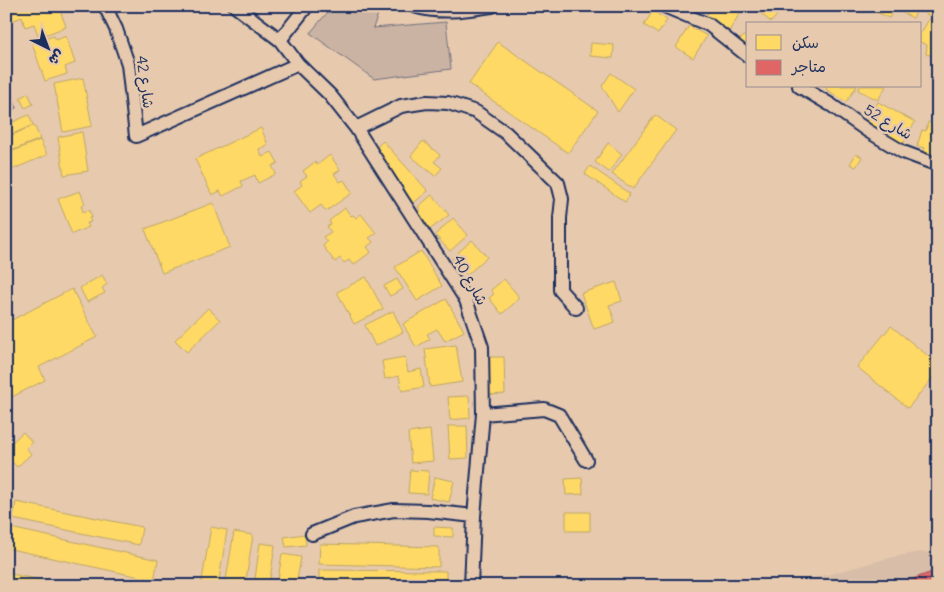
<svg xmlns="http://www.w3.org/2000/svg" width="944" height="592" font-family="Delius,'Playpen Sans Arabic',sans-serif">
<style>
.built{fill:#d8bea8}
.green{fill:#cab3a2;stroke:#727180}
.homes{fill:#ffd966;stroke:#bba664}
.shops{fill:#e06666;stroke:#a55664}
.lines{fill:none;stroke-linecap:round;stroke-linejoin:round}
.minor-casing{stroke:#1b2f5e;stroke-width:16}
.minor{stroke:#e7c9ae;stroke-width:12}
.labels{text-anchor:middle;stroke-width:5;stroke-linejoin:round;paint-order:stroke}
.street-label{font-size:15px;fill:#1b2f5e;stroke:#e7c9ae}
</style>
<rect width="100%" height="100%" fill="#e7c9ae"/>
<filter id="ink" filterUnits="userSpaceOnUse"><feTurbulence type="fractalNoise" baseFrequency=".02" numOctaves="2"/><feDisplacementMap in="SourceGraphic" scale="10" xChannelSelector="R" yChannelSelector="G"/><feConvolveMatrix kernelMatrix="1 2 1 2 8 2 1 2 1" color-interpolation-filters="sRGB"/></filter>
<g filter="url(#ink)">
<path class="built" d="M921,552L938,553V586H785L897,556Z"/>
<path class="green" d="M333,6H381L373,28L446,22L451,69L374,79L310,33Z
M6,83L17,108L6,112Z"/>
<path class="homes" d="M6,6H66V7L60,10L66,27L39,37L34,24L25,27L22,17L6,23Z
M713,6H736L742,10L729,31L706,16Z
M752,6H770L778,14L771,22Z
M865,6H895L889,18Z
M904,6H909L917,10L913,18L901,12Z
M913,6H938V21Z
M653,11L667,20L658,34L644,25Z
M929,19L938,24V57L926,54L927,45L920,42V35Z
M689,26L707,36L693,58L676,47Z
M748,32V47L740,40Z
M54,36L56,40L66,36L75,63L65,67L67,74L45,81L32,43Z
M498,42L598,111L568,153L469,84Z
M591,43L614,45L613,58L590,56Z
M611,73L634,89L618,112L602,86Z
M83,78L92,126L63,132L54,84Z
M827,86H857L846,102L826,89Z
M860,86H886L878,100L858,90Z
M28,93L33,104L25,108L20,98Z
M878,102L915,122L902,146L865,127Z
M29,115L33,125L6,137V125Z
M655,115L676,130L633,189L612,174Z
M928,122L938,125V157L931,155L930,160L923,153L925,148L917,146L922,130L926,131Z
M34,125L40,139L6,153V138Z
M261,128L268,145L259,149L262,157L272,152L278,163L272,166L276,174L258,183L255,175L241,181L243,186L223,196L220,191L212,195L195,159Z
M82,132L88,171L64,175L58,137Z
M40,140L47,155L6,172V154Z
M383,141L428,191L410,206L376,148Z
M423,141L440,155L434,162L442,168L435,176L411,156Z
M608,143L622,154L609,172L595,162Z
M856,154L862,157L856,167L850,164Z
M330,155L340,170L334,174L340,182L344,180L352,193L326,211L321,205L310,213L294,191L302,185L300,181L307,176L303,171L315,162L317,165Z
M590,166L630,194L625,202L585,174Z
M80,191L85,204L81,205L83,212L89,210L92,217L89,218L91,222L87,223L89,227L72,234L58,199Z
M432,195L449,215L428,231L415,215L421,210L418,207Z
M213,203L230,247L162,273L145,229Z
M345,208L351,216L353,215L356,218L361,214L376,233L369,238L373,242L367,247L371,252L353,265L349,260L344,263L340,258L335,262L323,246L327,242L323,237L331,232L327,227L331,224L329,221Z
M453,218L468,235L450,251L435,235Z
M472,240L487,257L467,275L452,258Z
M421,251L442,286L417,301L395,267Z
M102,275L107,284L102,288L105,293L87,302L80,288Z
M366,277L383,309L354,324L337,292Z
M397,279L403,289L390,296L384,286Z
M504,279L520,298L502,314L489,298L494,294L491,290Z
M616,282L622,301L609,305L615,322L594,329L581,293Z
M72,289L97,337L39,367L45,380L6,400V323Z
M446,299L464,331L445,341L437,329L427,334L430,339L416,347L403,324Z
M208,308L220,320L187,352L175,340Z
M393,311L403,332L375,346L365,325Z
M891,326L938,364V371L908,408L857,367Z
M456,345L462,382L430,387L425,349Z
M405,357L408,372L421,369L424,387L402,391L399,376L385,379L382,361Z
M483,357H504L505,394L484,395Z
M469,396L470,418L450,420L448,397Z
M448,426H467L468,458L450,459Z
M430,430L433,461L411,463L408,433Z
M23,432L32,442L26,448L31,454L17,467L6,455V448Z
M410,470L429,471L427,494L408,493Z
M435,477L454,481L449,502L430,498Z
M582,478L583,494L566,495L565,479Z
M16,502L142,527L139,545L13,519Z
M566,512H590V531H566Z
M6,527L158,560L154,580L6,548Z
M211,527L227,530L218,586H201Z
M434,527L453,528V537L434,536Z
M234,532L253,535L245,586H225Z
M305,534L306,545L286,547L284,537Z
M260,543L275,545L269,586H254Z
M320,544L439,547V567L319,564Z
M282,554L301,557L296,586H277Z
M319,570L446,571V586H319Z
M6,573L71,586H6Z"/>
<path class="shops" d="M937,570L938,586H893Z"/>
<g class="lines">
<g class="minor-casing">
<path id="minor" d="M105,6L116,29L128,64L136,136L298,64
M235,6L280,40L298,64L330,95L356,128L466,300L482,347L483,414L474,516L471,586
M414,6C440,14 465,10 492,6
M664,6L709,25L748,56
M280,40L307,6
M799,86L831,105L868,131L903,152L938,165
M356,128L401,106L427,102L448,103L476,112L506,133L558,183L562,199L560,218V290L576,308
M483,414L544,409L559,415L586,460
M312,534L354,517L394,510L428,511L474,516"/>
</g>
<use href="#minor" class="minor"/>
</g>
</g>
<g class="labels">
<g class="street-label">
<text transform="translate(145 82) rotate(82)" y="5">شارع 42</text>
<text transform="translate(888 122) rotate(31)" y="5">شارع 52</text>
<text transform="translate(470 280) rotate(61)" y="5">شارع 40</text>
</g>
</g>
<rect width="944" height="592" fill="none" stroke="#e7c9ae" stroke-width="25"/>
<rect x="12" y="12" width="919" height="567" fill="none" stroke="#1b2f5e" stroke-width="2" filter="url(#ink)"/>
<rect x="746" y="22" width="175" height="65" fill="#e7c9ae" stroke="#958b8e"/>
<rect x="756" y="35" width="25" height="15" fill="#ffd966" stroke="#958b8e"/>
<text x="792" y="48" font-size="15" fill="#1b2f5e">سكن</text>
<rect x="756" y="60" width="25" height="15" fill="#e06666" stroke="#958b8e"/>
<text x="792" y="72" font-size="15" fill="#1b2f5e">متاجر</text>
<g transform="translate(48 48) rotate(138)" stroke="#e7c9ae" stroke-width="4" paint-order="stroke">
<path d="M0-4L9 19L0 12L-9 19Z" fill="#1b2f5e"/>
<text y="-8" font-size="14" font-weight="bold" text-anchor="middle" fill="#1b2f5e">ش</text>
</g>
</svg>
